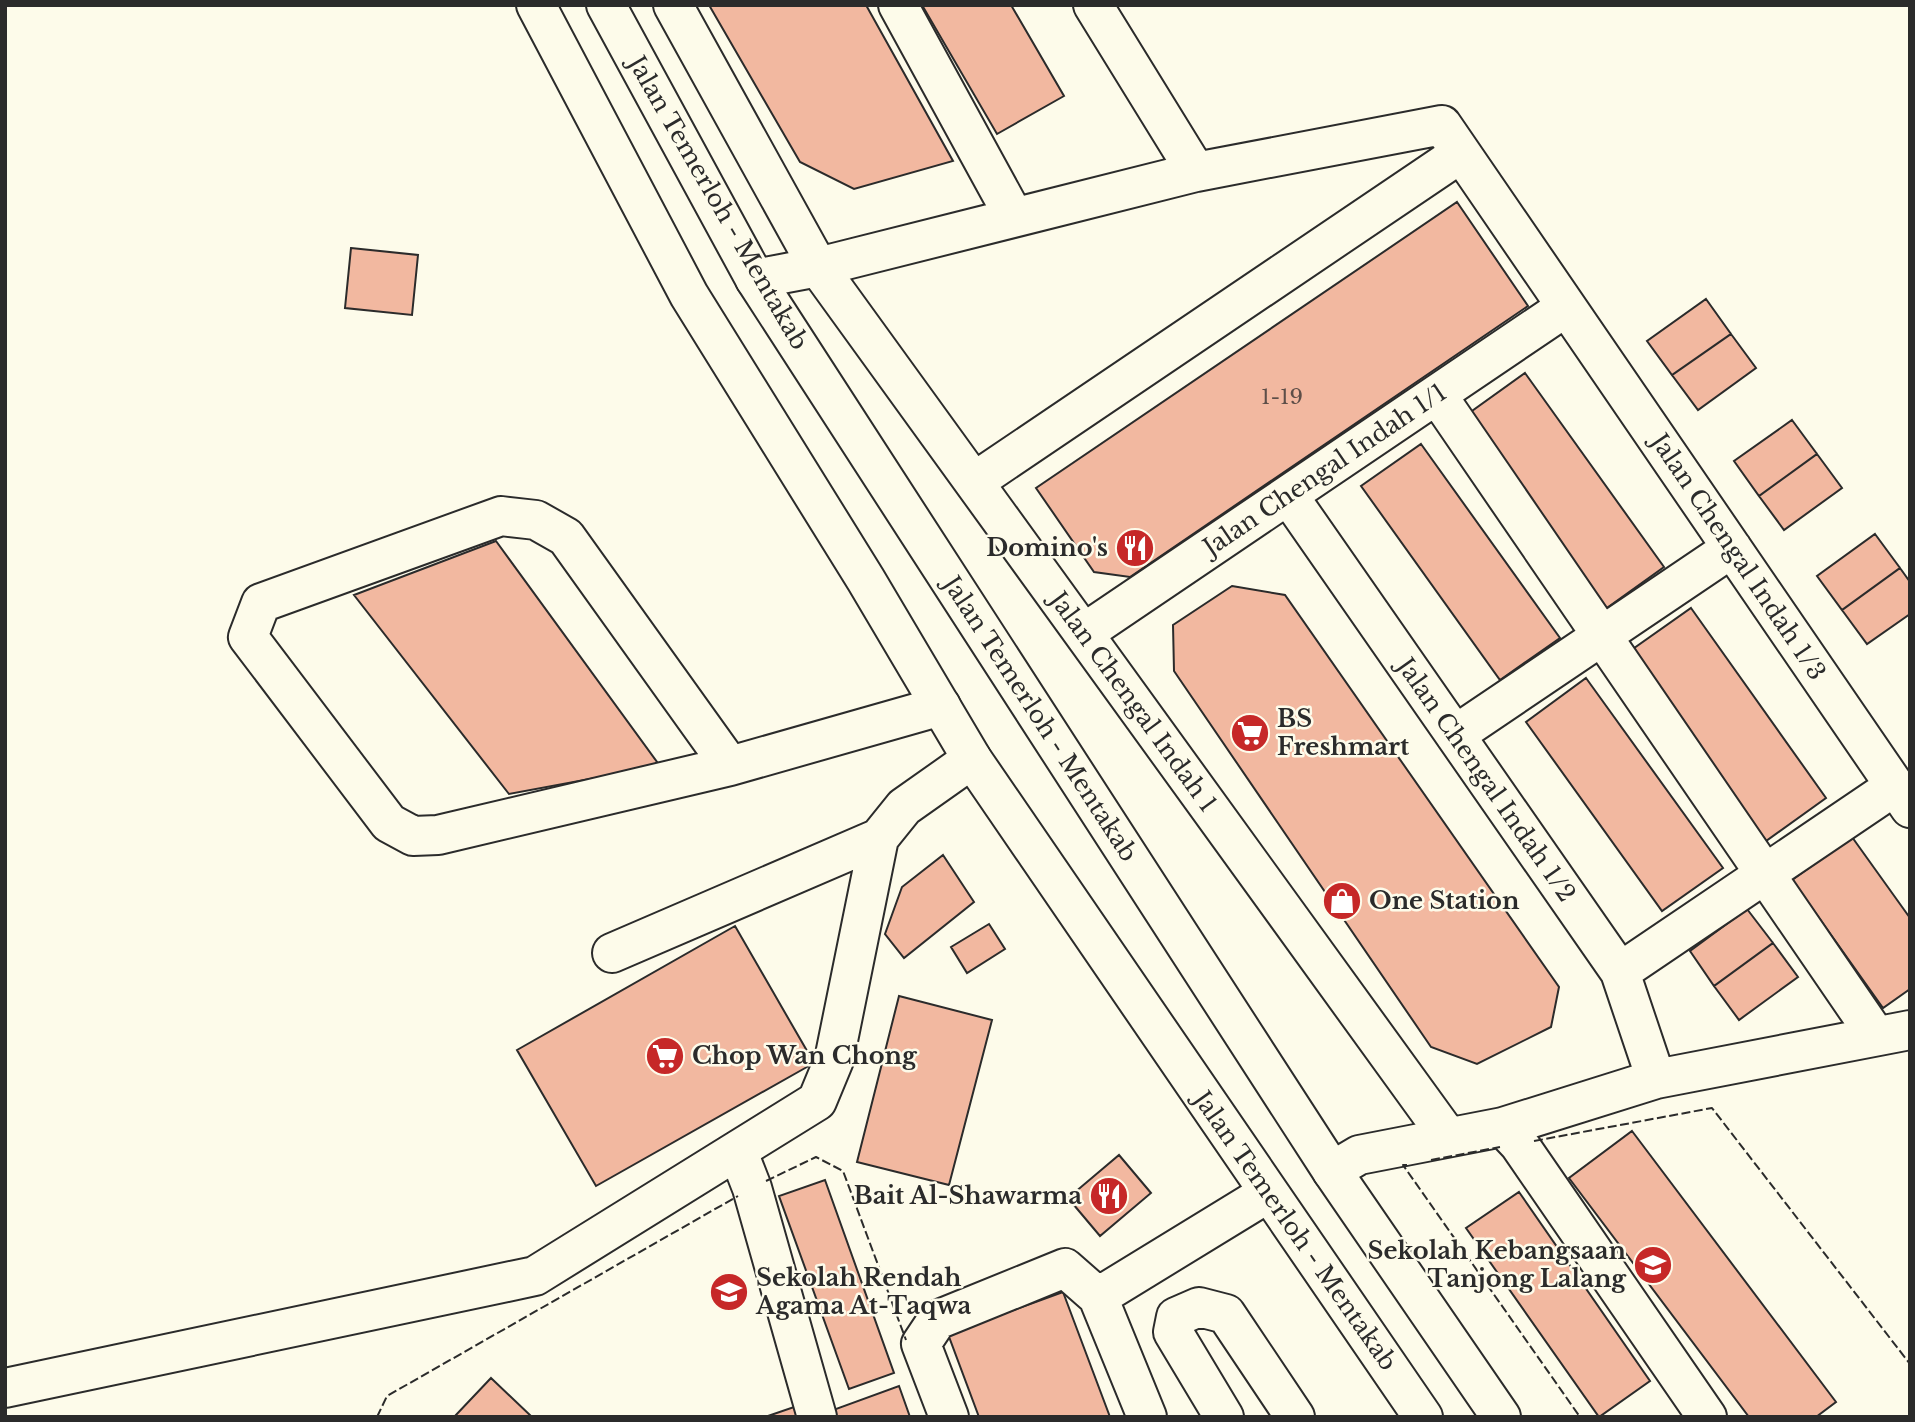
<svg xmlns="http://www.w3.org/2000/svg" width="1915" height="1422" font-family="'Libre Baskerville',serif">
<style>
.building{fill:#f2b8a0;stroke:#2b2b2b;stroke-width:2}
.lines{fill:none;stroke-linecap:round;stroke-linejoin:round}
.minor-casing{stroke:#2b2b2b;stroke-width:42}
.major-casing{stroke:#2b2b2b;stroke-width:42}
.minor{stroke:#fdfbea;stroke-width:38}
.major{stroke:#fdfbea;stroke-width:38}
.fence{stroke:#2b2b2b;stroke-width:2;stroke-dasharray:9 3.5;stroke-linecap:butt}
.labels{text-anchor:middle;stroke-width:5;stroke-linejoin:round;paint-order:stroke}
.number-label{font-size:21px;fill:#5d4e48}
.street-label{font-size:24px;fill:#2b2b2b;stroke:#fdfbea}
.poi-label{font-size:24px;font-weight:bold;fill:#2b2b2b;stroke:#fdfbea;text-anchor:start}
</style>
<rect width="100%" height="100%" fill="#fdfbea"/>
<path class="building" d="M709,5H866L953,161L854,189L800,162Z
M922,5H1011L1064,96L997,134Z
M1457,202L1528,306L1130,577L1094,572L1036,488Z
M351,248L418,255L412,315L345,308Z
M1706,299L1731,334L1672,375L1647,341Z
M1731,334L1756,368L1698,410L1672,375Z
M1525,373L1664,567L1604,610L1465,416Z
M1792,420L1817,454L1759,496L1734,461Z
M1421,444L1560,638L1500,680L1361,486Z
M1817,454L1842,488L1784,530L1759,496Z
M1875,534L1900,568L1842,610L1817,576Z
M496,541L660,766L509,794L354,595Z
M1900,568L1910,582V614L1867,644L1842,610Z
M1232,586L1285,595L1559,987L1551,1027L1477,1064L1431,1047L1174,671L1173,625Z
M1691,608L1826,798L1766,841L1630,651Z
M1586,678L1723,868L1662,911L1526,722Z
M1852,837L1910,918V989L1883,1008L1792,880Z
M943,855L974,902L904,958L885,934L902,887Z
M1747,909L1773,943L1714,986L1690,951Z
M989,924L1005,949L967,973L951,947Z
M735,926L814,1063L596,1186L517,1050Z
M1773,943L1798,977L1739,1020L1714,986Z
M899,996L992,1020L949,1185L857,1162Z
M1632,1131L1836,1402L1816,1417H1749L1569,1178Z
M1119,1155L1151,1193L1100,1236L1068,1198Z
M825,1180L894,1373L849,1389L779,1196Z
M1519,1192L1650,1381L1599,1417L1466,1228Z
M1063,1292L1110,1417H979L948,1334Z
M491,1378L532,1417H454Z
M899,1386L910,1417H835L833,1410Z
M794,1407L797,1417H765Z"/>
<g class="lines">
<g class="minor-casing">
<path id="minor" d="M673,5L818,267L1448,1137
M898,5L1014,217
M1093,5L1196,172
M755,279L818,267L1196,172L1442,125L1910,808
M1437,395L1876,1036
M974,482L1461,153
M1288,495L1620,972L1656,1079
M1084,633L1566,307
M1455,735L1732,548
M730,766L566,537L536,520L501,516L261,603L248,637L389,823L413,836L438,835L730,766L941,706
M612,953L879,838
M1620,972L1895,786
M1503,1127L1519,1144L1707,1417
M738,1152L752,1188L817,1417
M1332,1171L1359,1155L1503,1127L1656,1079L1910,1030
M5,1388L535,1276L817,1101L834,1060L879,838L904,807L972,759
M949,1417L921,1344L937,1320L1065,1268L1098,1297
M1147,1417L1098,1297L1268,1193
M1224,1417L1173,1332L1176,1317L1199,1307L1226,1314L1295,1417"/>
</g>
<g class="major-casing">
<path id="major" d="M536,5L689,295L866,580L972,759L1423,1417
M606,5L755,279L1332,1171L1501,1417"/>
</g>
<use href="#minor" class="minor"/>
<use href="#major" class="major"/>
<path class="fence" d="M1534,1141L1712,1108L1910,1364
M1431,1160L1500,1147
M1407,1165H1403L1580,1417
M766,1181L816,1157L843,1171L906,1340
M377,1417L387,1396L738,1196"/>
</g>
<defs>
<g id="restaurant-disc" transform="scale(2.0125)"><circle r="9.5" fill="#c62828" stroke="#fdfbea"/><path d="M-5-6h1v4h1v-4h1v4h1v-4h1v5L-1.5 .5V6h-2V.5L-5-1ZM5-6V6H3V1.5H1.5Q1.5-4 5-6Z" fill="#fff"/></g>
<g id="supermarket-disc" transform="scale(2.0125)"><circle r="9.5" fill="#c62828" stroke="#fdfbea"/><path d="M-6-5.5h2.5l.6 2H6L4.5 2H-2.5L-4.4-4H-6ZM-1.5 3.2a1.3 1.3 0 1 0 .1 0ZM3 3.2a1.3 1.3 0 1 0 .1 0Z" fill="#fff"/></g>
<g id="shop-disc" transform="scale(2.0125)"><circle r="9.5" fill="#c62828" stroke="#fdfbea"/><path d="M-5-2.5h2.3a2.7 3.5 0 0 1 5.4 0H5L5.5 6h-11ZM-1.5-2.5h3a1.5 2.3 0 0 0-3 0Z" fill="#fff"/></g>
<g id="school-disc" transform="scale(2.0125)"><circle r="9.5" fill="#c62828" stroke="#fdfbea"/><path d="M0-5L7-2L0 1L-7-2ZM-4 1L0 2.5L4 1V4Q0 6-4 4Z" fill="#fff"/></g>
</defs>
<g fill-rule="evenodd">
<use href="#restaurant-disc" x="1135" y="548"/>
<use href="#supermarket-disc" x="1250" y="733"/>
<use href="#shop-disc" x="1342" y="901"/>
<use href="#supermarket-disc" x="665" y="1056"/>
<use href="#restaurant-disc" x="1109" y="1196"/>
<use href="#school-disc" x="1653" y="1265"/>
<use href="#school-disc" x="729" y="1292"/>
</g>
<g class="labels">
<g class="number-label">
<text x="1282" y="404">1-19</text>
</g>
<g class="street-label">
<text transform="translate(718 203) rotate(60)" y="8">Jalan Temerloh - Mentakab</text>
<text transform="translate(1325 470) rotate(-34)" y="8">Jalan Chengal Indah 1/1</text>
<text transform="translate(1738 557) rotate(56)" y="8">Jalan Chengal Indah 1/3</text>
<text transform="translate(1133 702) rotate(54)" y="8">Jalan Chengal Indah 1</text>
<text transform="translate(1040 719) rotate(57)" y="8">Jalan Temerloh - Mentakab</text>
<text transform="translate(1486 780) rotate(55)" y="8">Jalan Chengal Indah 1/2</text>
<text transform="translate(1295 1231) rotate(55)" y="8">Jalan Temerloh - Mentakab</text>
</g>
<g class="poi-label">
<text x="1108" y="556" text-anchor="end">Domino's</text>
<text x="1277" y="727">BS<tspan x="1277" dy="28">Freshmart</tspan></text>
<text x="1369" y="909">One Station</text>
<text x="692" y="1064">Chop Wan Chong</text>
<text x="1082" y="1204" text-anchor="end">Bait Al-Shawarma</text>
<text x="1626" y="1259" text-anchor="end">Sekolah Kebangsaan<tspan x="1626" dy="28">Tanjong Lalang</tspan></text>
<text x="756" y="1286">Sekolah Rendah<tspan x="756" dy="28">Agama At-Taqwa</tspan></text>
</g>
</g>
<rect width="1915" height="1422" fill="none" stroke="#2b2b2b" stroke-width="14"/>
</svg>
